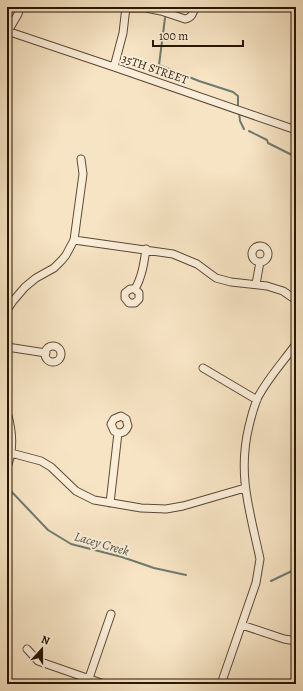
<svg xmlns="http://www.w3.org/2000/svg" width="303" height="691" font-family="Alegreya,serif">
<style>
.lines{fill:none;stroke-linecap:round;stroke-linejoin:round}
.stream{stroke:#6e7a70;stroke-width:2}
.minor-casing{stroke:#5b4932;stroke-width:9}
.minor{stroke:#faedd9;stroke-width:7}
.labels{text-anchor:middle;stroke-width:4;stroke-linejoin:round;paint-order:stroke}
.street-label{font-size:12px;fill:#271501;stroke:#faedd9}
.water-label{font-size:13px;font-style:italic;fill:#515042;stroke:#faedd9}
</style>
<rect width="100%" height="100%" fill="#f7e4c4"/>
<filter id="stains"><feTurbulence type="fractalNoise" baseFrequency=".005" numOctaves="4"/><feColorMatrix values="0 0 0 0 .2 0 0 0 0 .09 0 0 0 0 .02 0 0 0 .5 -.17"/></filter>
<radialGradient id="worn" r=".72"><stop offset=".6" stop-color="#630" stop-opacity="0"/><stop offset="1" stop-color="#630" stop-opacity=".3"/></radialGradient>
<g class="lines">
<path class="stream" d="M166,8V7
M165,18L159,65L199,81L233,92L238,96V107
M239,112L240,121L244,129
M249,131L267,140L268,143L294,156L296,158
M9,489L48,530L71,544L122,557L154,568L186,575
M271,581L296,569"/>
<g class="minor-casing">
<path id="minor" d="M126,8H146L161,11L185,19C192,18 193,13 195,7
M7,31L114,67L296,130
M7,33L18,14L20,7
M114,67L123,33L126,7
M74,240L173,254L197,264L216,278L231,282L267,286L283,291L296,300
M252 254a8 8 0 1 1 16 0a8 8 0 1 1-16 0Z
M256,284L260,262
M135,289L139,293V299L135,303H129L125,298V293L130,289H135C142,277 144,263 146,249
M7,310L13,301L25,287L36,278L54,268L62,260L66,255L74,240L83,174L81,159
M45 354a8 8 0 1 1 16 0a8 8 0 1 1-16 0Z
M7,347L46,353
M203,368L257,400
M7,412C12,429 14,450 7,467
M11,453L41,461L51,467L76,491L94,500L141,508L166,509L183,506L245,488
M110,503L118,433L114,431L111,424L114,419L121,416L126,419L128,426C126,431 124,433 118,433
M242,625L284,639L296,641
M27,649L38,661L104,684
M89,678L111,614
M221,684L256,583L260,559C250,511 237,475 249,426C251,417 254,407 257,399C267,379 283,362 296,344"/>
</g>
<use href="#minor" class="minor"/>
</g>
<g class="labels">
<g class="street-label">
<text transform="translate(155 69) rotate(19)" y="4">35TH STREET</text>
</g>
<g class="water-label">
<text transform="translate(102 543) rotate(16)" y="5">Lacey Creek</text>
</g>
</g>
<rect width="303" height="691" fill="none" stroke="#f7e4c4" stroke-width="24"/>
<rect x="8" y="8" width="287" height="675" fill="none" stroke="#271501" stroke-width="2"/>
<rect x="12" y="12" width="279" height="667" fill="none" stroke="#271501"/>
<g transform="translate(42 649) rotate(21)" stroke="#faedd9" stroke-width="3" paint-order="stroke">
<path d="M0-3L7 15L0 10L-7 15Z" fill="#271501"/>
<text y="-6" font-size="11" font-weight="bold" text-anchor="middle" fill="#271501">N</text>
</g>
<path d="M153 40v6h90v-6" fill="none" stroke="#271501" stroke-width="2"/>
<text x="159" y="40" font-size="12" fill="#271501" stroke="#faedd9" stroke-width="3" paint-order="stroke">100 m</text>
<rect width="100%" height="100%" filter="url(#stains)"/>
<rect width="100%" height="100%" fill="url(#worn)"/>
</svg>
